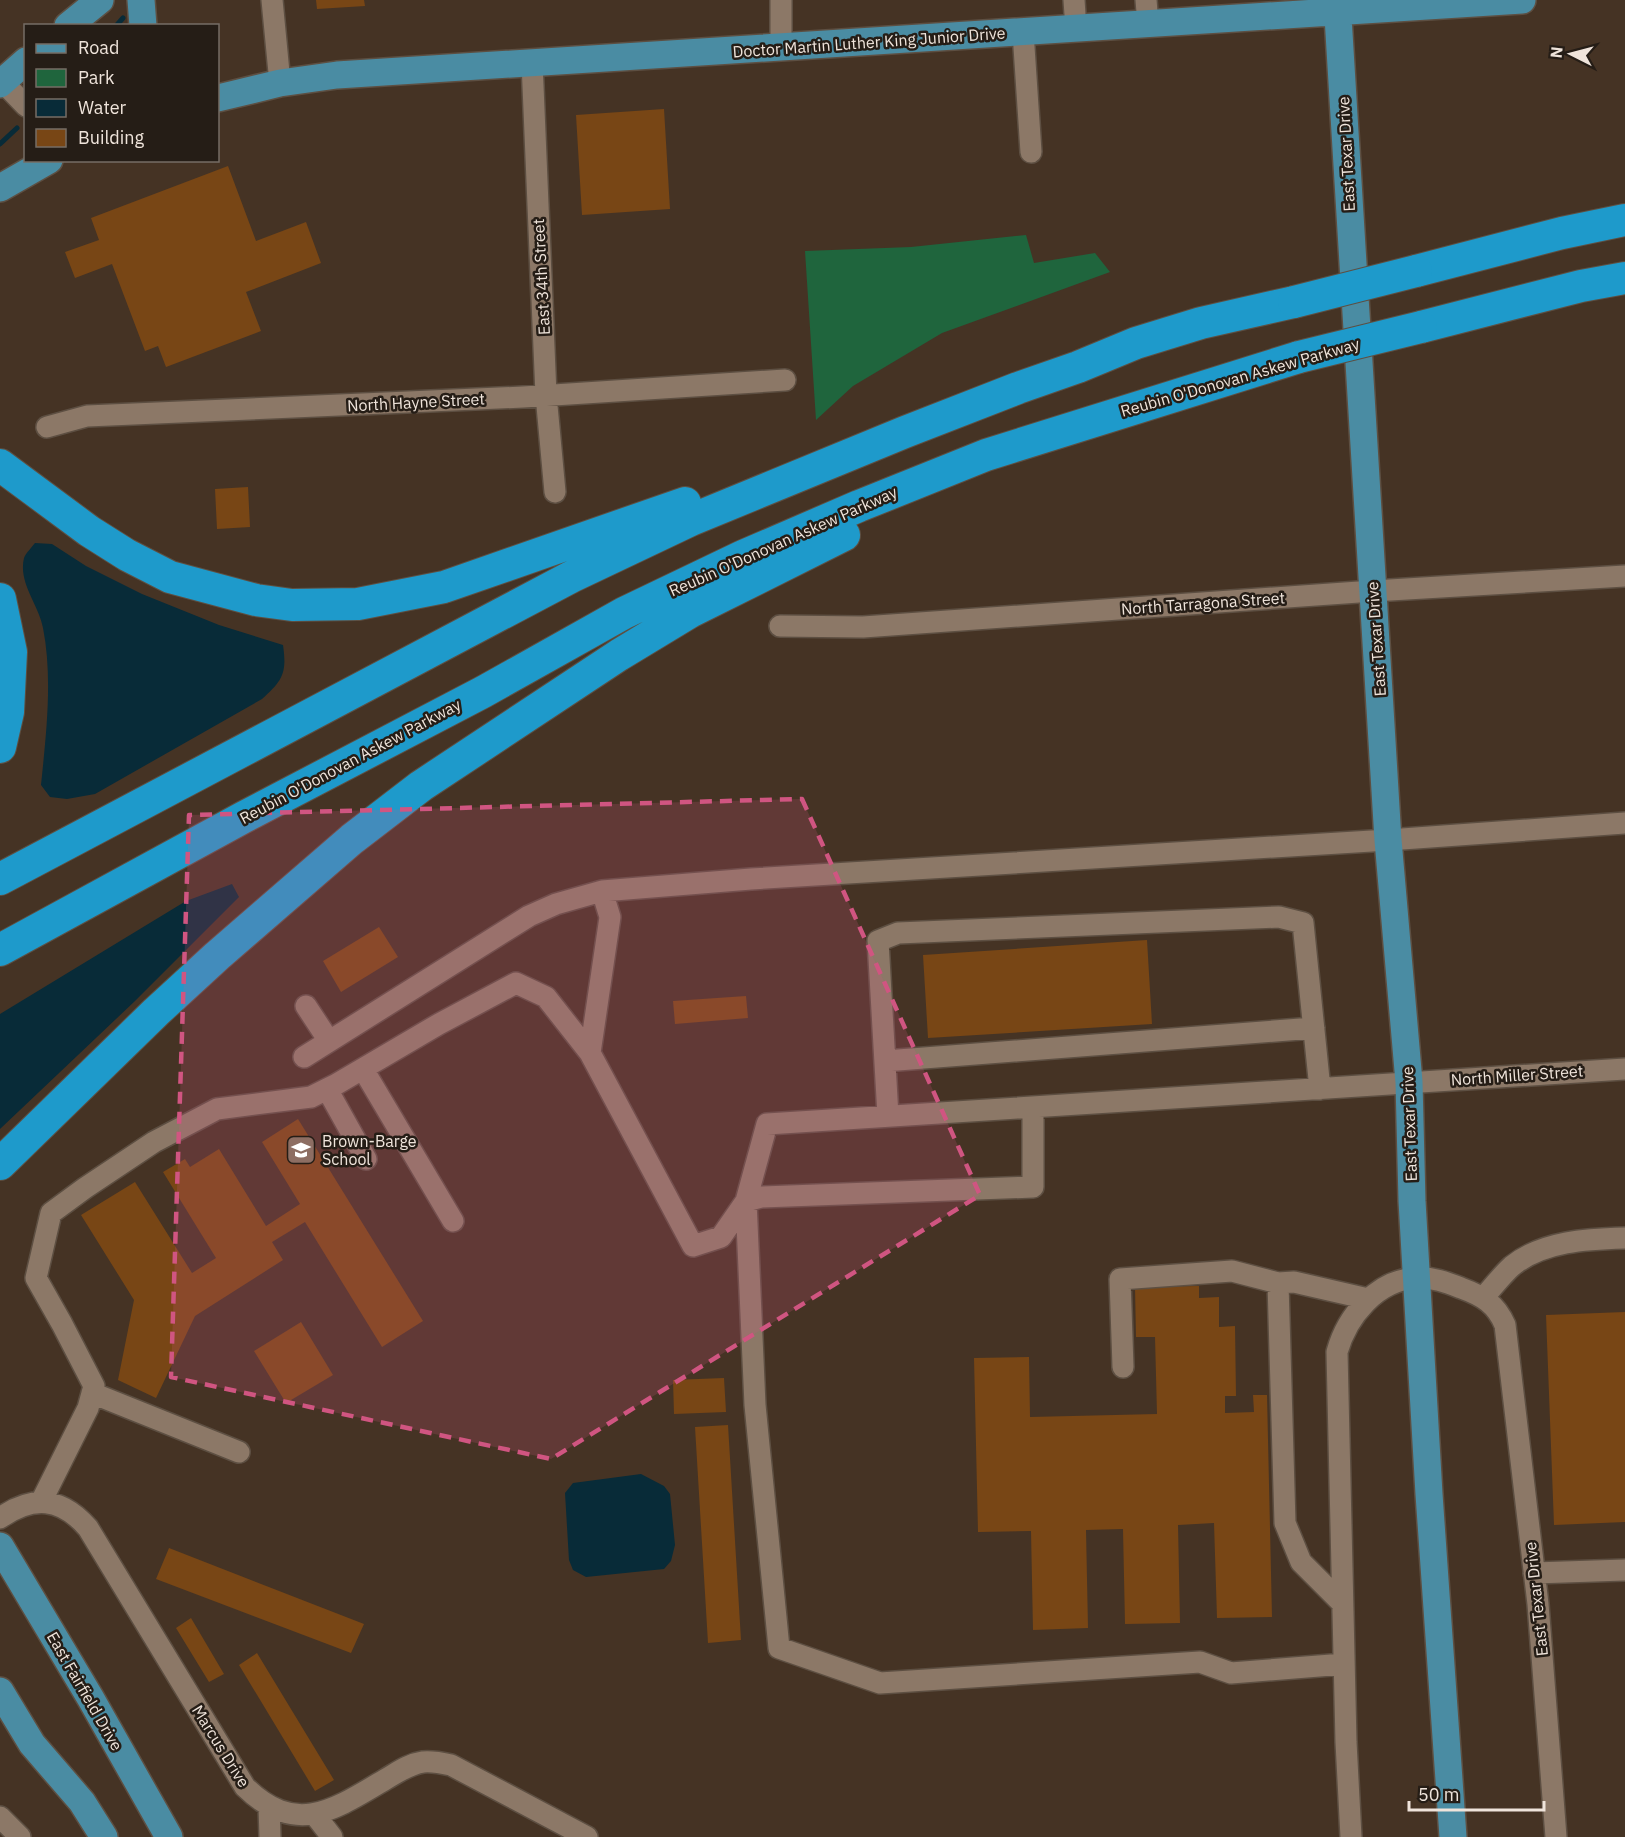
<svg xmlns="http://www.w3.org/2000/svg" width="1625" height="1837" font-family="'IBM Plex Sans',sans-serif">
<style>
.green{fill:#1f653d}
.water{fill:#082b38}
.lines{fill:none;stroke-linecap:round;stroke-linejoin:round}
.stream{stroke:#082b38;stroke-width:5}
.building{fill:#784615}
.minor-casing{stroke:#5d4f42;stroke-width:24}
.major-casing{stroke:#5d4f42;stroke-width:30}
.highway-casing{stroke:#5d4f42;stroke-width:34}
.minor{stroke:#8c7867;stroke-width:21}
.major{stroke:#4a8ca3;stroke-width:27}
.highway{stroke:#1e9acb;stroke-width:32}
.highway-bridge-casing{stroke:#5d4f42;stroke-width:34;stroke-linecap:butt}
.highway-bridge{stroke:#1e9acb;stroke-width:32}
.marked{fill:#d05581;fill-opacity:0.2;stroke:#d05581;stroke-width:4.5;stroke-dasharray:12 8;stroke-linejoin:round}
.labels{text-anchor:middle;stroke-width:5;stroke-linejoin:round;paint-order:stroke}
.street-label{font-size:16px;fill:#efe4db;stroke:#251d16}
.poi-label{font-size:16px;fill:#efe4db;stroke:#251d16;text-anchor:start}
</style>
<rect width="100%" height="100%" fill="#453324"/>
<path class="green" d="M1026,235L1034,263L1095,253L1110,272L942,333L853,386L816,420L805,251L911,247Z"/>
<path class="water" d="M35,543L52,544L86,566L142,594L219,625L283,645C287,673 283,680 262,699L95,794L67,799L50,797L41,785C46,736 53,678 43,628C39,605 18,583 24,558C26,553 32,547 35,543Z
M232,884L239,897L135,1001L0,1129V1014L186,901Z
M641,1474L664,1486L670,1494L675,1545L671,1561L664,1569L586,1577L573,1570L569,1560L565,1493L573,1483Z"/>
<g class="lines">
<path class="stream" d="M116,26L123,18
M0,144L17,128"/>
</g>
<path class="building" d="M316,0H364L365,6L317,9Z
M664,109L670,209L582,215L576,115Z
M228,166L256,241L306,222L321,263L246,292L261,331L166,367L158,346L145,351L112,264L75,278L65,252L99,240L91,218Z
M248,487L250,527L217,529L215,489Z
M379,927L398,957L341,992L323,961Z
M1147,940L1152,1024L928,1038L923,955Z
M746,996L748,1018L675,1024L673,1001Z
M298,1119L423,1321L382,1347L305,1222L272,1242L283,1260L195,1316L156,1398L118,1380L134,1300L81,1215L135,1182L192,1273L216,1258L163,1172L185,1159L190,1167L219,1149L266,1226L300,1204L262,1142Z
M1199,1286V1298L1219,1297V1327L1235,1326L1236,1396H1225V1413L1254,1412L1253,1395H1267L1272,1617L1217,1618L1214,1523L1178,1525L1180,1623L1125,1624L1123,1529L1086,1530L1088,1628L1033,1630L1031,1531L978,1532L974,1358L1029,1357L1030,1417L1157,1414L1155,1337H1136L1135,1287Z
M1625,1312V1522L1554,1525L1546,1315Z
M301,1322L333,1375L286,1403L254,1351Z
M724,1378L726,1412L674,1414L673,1380Z
M728,1425L741,1640L708,1643L695,1427Z
M169,1548L364,1624L351,1653L156,1579Z
M191,1618L224,1674L209,1682L176,1628Z
M257,1653L334,1780L315,1791L239,1665Z"/>
<g class="lines">
<g class="minor-casing">
<path id="minor" d="M272,0L280,83
M781,0V47
M1074,0L1076,29
M1146,0L1148,24
M1023,32L1031,152
M532,62L546,395L555,492
M0,79L26,106
M47,427L87,416L523,397L785,380
M780,626L863,627L1373,591L1625,576
M602,891L610,917L590,1053L693,1246L721,1237L746,1201L767,1124L1625,1069
M306,1006L329,1041
M304,1057L529,916L556,904L602,891L751,879L1388,840L1625,823
M885,1061L1314,1028
M363,1069L453,1221
M327,1089L366,1159
M1033,1107V1187L761,1197L746,1201L755,1405L779,1648L880,1683L1200,1662L1231,1673L1344,1664
M888,1116L878,941L898,933L1279,917L1303,923L1320,1089
M1484,1297C1493,1287 1502,1275 1512,1266C1543,1241 1587,1239 1625,1238
M1123,1367L1120,1279L1232,1271L1278,1283
M92,1393L239,1452
M41,1502L88,1408L94,1386L62,1324L36,1278L51,1213L85,1188L154,1142L217,1109L311,1097L335,1085L439,1024L516,983L546,997L590,1053
M0,1518C33,1495 61,1497 88,1528L245,1787C296,1837 334,1810 386,1779C398,1772 409,1764 423,1762C433,1761 442,1763 451,1765L587,1837
M1534,1573L1625,1570
M1342,1603L1301,1562L1285,1523L1278,1283L1294,1282L1368,1299
M269,1807L270,1837
M315,1815L332,1837
M0,1817L20,1837
M1351,1837L1346,1742L1337,1352C1347,1316 1377,1280 1416,1278C1432,1277 1446,1282 1461,1288C1483,1296 1496,1304 1505,1325L1538,1604L1556,1837"/>
</g>
<g class="major-casing">
<path id="major" d="M141,0L143,26
M1337,0L1388,840L1409,1082L1412,1201L1429,1494L1453,1837
M68,26L100,0
M0,84L26,61
M218,98L280,83L337,75L1522,0
M0,188L49,160
M0,1546L91,1699L169,1837
M0,1691L32,1744L82,1802L104,1837"/>
</g>
<g class="highway-casing">
<path id="highway" d="M1416,271L1562,233L1625,220
M1421,327L1581,286L1625,278
M0,465L89,531L127,555L170,577L256,600L292,605L358,604L444,587L685,503
M0,599L11,652L8,712L0,747
M0,879L571,577L691,520L905,432L1018,388L1078,367L1136,343L1201,323L1294,302
M0,950L244,817L483,692L624,613L743,556L859,506L986,455L1299,357
M0,1164L156,1012L217,956L352,839L421,786L619,655L690,612L844,535"/>
</g>
<use href="#minor" class="minor"/>
<use href="#major" class="major"/>
<use href="#highway" class="highway"/>
<g class="highway-bridge-casing">
<path id="highway-bridge" d="M1294,302L1416,271
M1299,357L1421,327"/>
</g>
<use href="#highway-bridge" class="highway-bridge"/>
</g>
<path class="marked" d="M802,799L980,1195L551,1459L171,1377L189,815Z"/>
<defs>
<g id="school-square" transform="scale(1.5)"><rect x="-9" y="-9" width="18" height="18" rx="4" fill="#8d6e63" stroke="#251d16"/><path d="M0-5L7-2L0 1L-7-2ZM-4 1L0 2.5L4 1V4Q0 6-4 4Z" fill="#fff"/></g>
</defs>
<g fill-rule="evenodd">
<use href="#school-square" x="301" y="1150"/>
</g>
<g class="labels">
<g class="street-label">
<text transform="translate(869 42) rotate(-4)" y="6">Doctor Martin Luther King Junior Drive</text>
<text transform="translate(1346 154) rotate(-93)" y="6">East Texar Drive</text>
<text transform="translate(541 277) rotate(-93)" y="6">East 34th Street</text>
<text transform="translate(1240 377) rotate(-16)" y="6">Reubin O'Donovan Askew Parkway</text>
<text transform="translate(416 402) rotate(-3)" y="6">North Hayne Street</text>
<text transform="translate(783 541) rotate(-24)" y="6">Reubin O'Donovan Askew Parkway</text>
<text transform="translate(1203 603) rotate(-4)" y="6">North Tarragona Street</text>
<text transform="translate(1376 639) rotate(-94)" y="6">East Texar Drive</text>
<text transform="translate(350 761) rotate(-28)" y="6">Reubin O'Donovan Askew Parkway</text>
<text transform="translate(1517 1075) rotate(-4)" y="6">North Miller Street</text>
<text transform="translate(1409 1124) rotate(-92)" y="6">East Texar Drive</text>
<text transform="translate(1536 1599) rotate(-96)" y="6">East Texar Drive</text>
<text transform="translate(85 1691) rotate(60)" y="6">East Fairfield Drive</text>
<text transform="translate(221 1746) rotate(58)" y="6">Marcus Drive</text>
</g>
<g class="poi-label">
<text x="322" y="1147">Brown-Barge<tspan x="322" dy="18">School</tspan></text>
</g>
</g>
<rect x="24" y="24" width="195" height="138" fill="#251d16" stroke="#766d65" stroke-width="1.5"/>
<rect x="36" y="44" width="30" height="9" fill="#4a8ca3" stroke="#766d65" stroke-width="1.5"/>
<text x="78" y="54" font-size="18" fill="#efe4db">Road</text>
<rect x="36" y="69" width="30" height="18" fill="#1f653d" stroke="#766d65" stroke-width="1.5"/>
<text x="78" y="84" font-size="18" fill="#efe4db">Park</text>
<rect x="36" y="99" width="30" height="18" fill="#082b38" stroke="#766d65" stroke-width="1.5"/>
<text x="78" y="114" font-size="18" fill="#efe4db">Water</text>
<rect x="36" y="129" width="30" height="18" fill="#784615" stroke="#766d65" stroke-width="1.5"/>
<text x="78" y="144" font-size="18" fill="#efe4db">Building</text>
<g transform="translate(1571 54) rotate(276)" stroke="#251d16" stroke-width="4.5" paint-order="stroke">
<path d="M0-4.5L10 22L0 15L-10 22Z" fill="#efe4db"/>
<text y="-9" font-size="16" font-weight="bold" text-anchor="middle" fill="#efe4db">N</text>
</g>
<path d="M1409 1801v9h135v-9" fill="none" stroke="#efe4db" stroke-width="3"/>
<text x="1418" y="1801" font-size="18" fill="#efe4db" stroke="#251d16" stroke-width="4.5" paint-order="stroke">50 m</text>
</svg>
